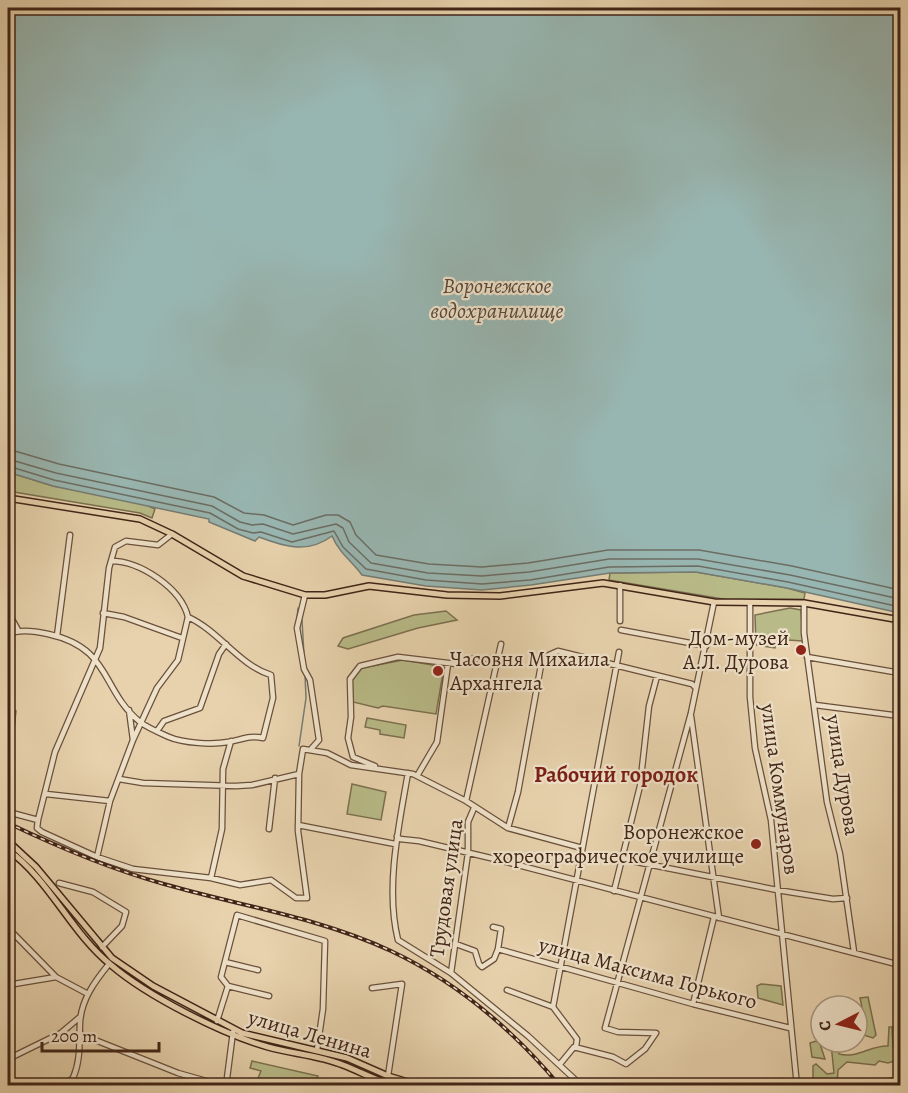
<svg xmlns="http://www.w3.org/2000/svg" width="908" height="1093" font-family="Alegreya,serif">
<style>
.green{fill:#b8bb88;stroke:#7c7050;stroke-width:1.5}
.water{fill:#98b6b1;stroke:#757c73;stroke-width:1.5}
.lines{fill:none;stroke-linecap:round;stroke-linejoin:round}
.shore{stroke:#6c6d64;stroke-width:1.5}
.stream{stroke:#757c73;stroke-width:1.5}
.minor-casing{stroke:#6a503c;stroke-width:7}
.major-casing{stroke:#412417;stroke-width:8}
.minor{stroke:#efe2ca;stroke-width:4.5}
.major{stroke:#e7d2ad;stroke-width:5}
.rail-casing{stroke:#412417;stroke-width:4}
.rail{stroke:#efe2ca;stroke-width:1.5;stroke-dasharray:4.5;stroke-linecap:butt}
.poi-dot{fill:#8f2418;stroke:#efe2ca;stroke-width:2}
.labels{text-anchor:middle;stroke-width:4.5;stroke-linejoin:round;paint-order:stroke}
.poi-label{font-size:21px;fill:#412417;stroke:#efe2ca;text-anchor:end}
.street-label{font-size:21px;fill:#412417;stroke:#efe2ca}
.water-label{font-size:22px;font-style:italic;fill:#57483e;stroke:#efe2ca}
.neighbourhood-label{font-size:22px;font-weight:bold;fill:#7a1f14;stroke:#efe2ca}
</style>
<rect width="100%" height="100%" fill="#e7d2ad"/>
<filter id="stains"><feTurbulence type="fractalNoise" baseFrequency=".00333" numOctaves="4"/><feColorMatrix values="0 0 0 0 .2 0 0 0 0 .09 0 0 0 0 .02 0 0 0 .5 -.17"/></filter>
<radialGradient id="worn" r=".72"><stop offset=".6" stop-color="#630" stop-opacity="0"/><stop offset="1" stop-color="#630" stop-opacity=".3"/></radialGradient>
<path class="green" d="M8,472L53,486L142,503L155,509L152,518L140,513L8,491Z
M696,572L787,588L805,593L804,599L729,600L609,580L610,573Z
M790,608L801,610L803,641L788,640L789,637L777,635L775,648L756,645L755,615Z
M446,611L457,620L418,628L348,649L338,646L343,638L414,615Z
M403,660L444,667L436,714L383,706L378,708L353,702L352,679L362,668Z
M8,710L16,711L14,730H8Z
M367,718L406,725L404,738L380,734V730L365,727Z
M352,784L386,792L381,820L347,814Z
M761,984L781,986L783,1005L758,998L757,986Z
M868,997L876,1035L873,1038L857,1033V1018L860,1017L862,1007L860,998Z
M889,1027H892L893,1048L899,1053L898,1060L888,1063L879,1061L875,1065L847,1062L838,1070L837,1085H813V1066L816,1064L827,1074L834,1073L831,1044H836L839,1054C857,1059 871,1045 888,1046Z
M816,1041L820,1044L825,1059L812,1057L810,1043Z
M252,1061L318,1076L315,1085H255L261,1071L250,1068Z"/>
<path class="water" d="M8,8H900V613L787,588L696,572L610,573L531,585L482,590L426,586L362,575C350,559 340,554 332,536C308,554 285,547 259,537L255,541L209,522V519L53,486L8,472Z"/>
<g class="lines">
<path class="shore" d="M8,449L59,464L214,497L244,513L264,515L293,525L326,515H338L350,522L356,535L376,555L429,564L482,567L528,563L608,550H699L792,566L900,590
M8,459L56,473L212,506L240,522L252,525L263,524L293,534L336,524L343,528L349,542L371,563L428,573L482,576L529,572L609,559H698L790,575L900,599
M8,466L54,480L210,513L238,529L253,533L261,532L292,542L334,531L343,547L366,569L426,580L482,584L530,580L609,567L698,566L788,582L900,607"/>
<path class="stream" d="M297,618L298,608
M302,620L304,655
M299,746L306,698L305,675
M301,776V786"/>
<g class="minor-casing">
<path id="minor" d="M172,534L158,545L126,541L115,547L109,568L100,648L55,752L38,820L37,828L42,832L97,857L133,869L211,878L240,885L271,880L296,898H307L298,831L299,774L303,749L327,753L351,765L413,774L466,801L508,828L582,848
M620,585V621
M305,595L297,628L304,669L310,680L319,740L311,749
M750,603V697L755,748L771,820L797,1086
M804,603V633L827,802L840,854L854,952
M8,612L18,630
M103,613L124,617L182,638
M621,630L706,646
M8,634C20,629 35,631 48,634C112,648 100,689 140,722C148,728 160,733 169,737C183,743 212,745 228,742C241,740 249,735 263,738L273,698L271,675C239,665 219,631 188,617C181,588 140,561 111,561
M57,636L70,535
M807,657L900,673
M815,705L900,716
M129,710L133,740
M691,716L719,918
M157,731L164,721L200,708L219,654L226,644
M375,766L353,757L348,738L351,717L350,679L360,666L398,657L456,664L469,659L499,658
M408,773C399,825 385,888 398,940L451,973L528,1036L582,1086
M417,776L437,742L448,664
M119,779L143,783L236,786L252,785L299,774
M46,794L110,801
M466,801L501,644
M8,812L38,820
M298,825L395,844
M508,828L518,792L541,665L549,655L558,651L692,684L696,688
M269,829L275,778
M397,836L400,839L419,841L499,860L900,965
M97,857L110,801L133,740L157,688L178,660L188,617
M622,859L777,890L833,899L847,898
M211,878L222,829L223,769L231,741
M59,883L93,892L126,912L122,926L102,947
M614,891L640,786L649,706L657,676
M493,927L501,929L498,949
M8,928L56,977L88,994
M456,944L475,951L479,964L482,967L494,959L498,949L693,1004L790,1028
M225,962L258,970
M451,973L468,853V822L474,808
M8,985L56,977
M228,986L269,996
M372,988L402,984L388,1076
M507,990L553,1007
M693,1004L714,917
M217,1021L228,986L221,977L237,915L325,941L323,1009L317,1050
M80,1034L178,1073L224,1086
M576,1047L577,1039L553,1007L619,652
M8,1059L61,1033L80,1017
M560,1064L574,1047L613,1057L626,1064L645,1049L656,1033L618,1032L605,1028L691,713L714,602
M872,1085L900,1079
M62,1086L73,1078
M77,1086L73,1078C81,1060 79,1042 80,1023C81,1000 95,981 109,964
M226,1086L233,1032"/>
</g>
<g class="major-casing">
<path id="major" d="M8,498L140,519L172,534L243,576L305,595H325L369,586L447,595L500,596L603,583L714,602L804,603L900,620
M8,841L36,867L112,958L153,986L242,1033L347,1058L388,1076L421,1086
M8,850C50,880 71,933 111,965C147,996 222,1034 268,1047C293,1054 319,1055 343,1065C361,1072 375,1080 394,1086"/>
</g>
<use href="#minor" class="minor"/>
<use href="#major" class="major"/>
<g class="rail-casing">
<path id="rail" d="M8,823C58,847 110,869 164,884C240,906 318,917 391,951C457,982 513,1030 560,1086"/>
</g>
<use href="#rail" class="rail"/>
</g>
<g class="poi-dot">
<circle cx="801" cy="650" r="6"/>
<circle cx="438" cy="671" r="6"/>
<circle cx="756" cy="844" r="6"/>
</g>
<g class="labels">
<g class="poi-label">
<text x="789" y="645">Дом-музей<tspan x="789" dy="24">А.Л. Дурова</tspan></text>
<text x="450" y="666" text-anchor="start">Часовня Михаила<tspan x="450" dy="24">Архангела</tspan></text>
<text x="744" y="839">Воронежское<tspan x="744" dy="24">хореографическое училище</tspan></text>
</g>
<g class="street-label">
<text transform="translate(843 775) rotate(81)" y="7">улица Дурова</text>
<text transform="translate(780 789) rotate(82)" y="7">улица Коммунаров</text>
<text transform="translate(446 888) rotate(-82)" y="7">Трудовая улица</text>
<text transform="translate(648 973) rotate(15)" y="7">улица Максима Горького</text>
<text transform="translate(310 1034) rotate(16)" y="7">улица Ленина</text>
</g>
<g class="water-label">
<text x="497" y="293">Воронежское<tspan x="497" dy="25">водохранилище</tspan></text>
</g>
<g class="neighbourhood-label">
<text x="616" y="782">Рабочий городок</text>
</g>
</g>
<rect width="908" height="1093" fill="none" stroke="#e7d2ad" stroke-width="30"/>
<rect x="9" y="9" width="890" height="1075" fill="none" stroke="#412417" stroke-width="3"/>
<rect x="15" y="15" width="878" height="1063" fill="none" stroke="#412417" stroke-width="1.5"/>
<g transform="translate(839 1024) rotate(263)"><circle r="28" fill="#efe2ca" stroke="#a99682" stroke-width="1.5"/>
<path d="M0-4.5L10 22L0 15L-10 22Z" fill="#8f2418"/>
<text y="-9" font-size="16" font-weight="bold" text-anchor="middle" fill="#412417">С</text>
</g>
<path d="M42 1042v9h117v-9" fill="none" stroke="#412417" stroke-width="3"/>
<text x="51" y="1042" font-size="18" fill="#412417" stroke="#efe2ca" stroke-width="4.5" paint-order="stroke">200 m</text>
<rect width="100%" height="100%" filter="url(#stains)"/>
<rect width="100%" height="100%" fill="url(#worn)"/>
</svg>
